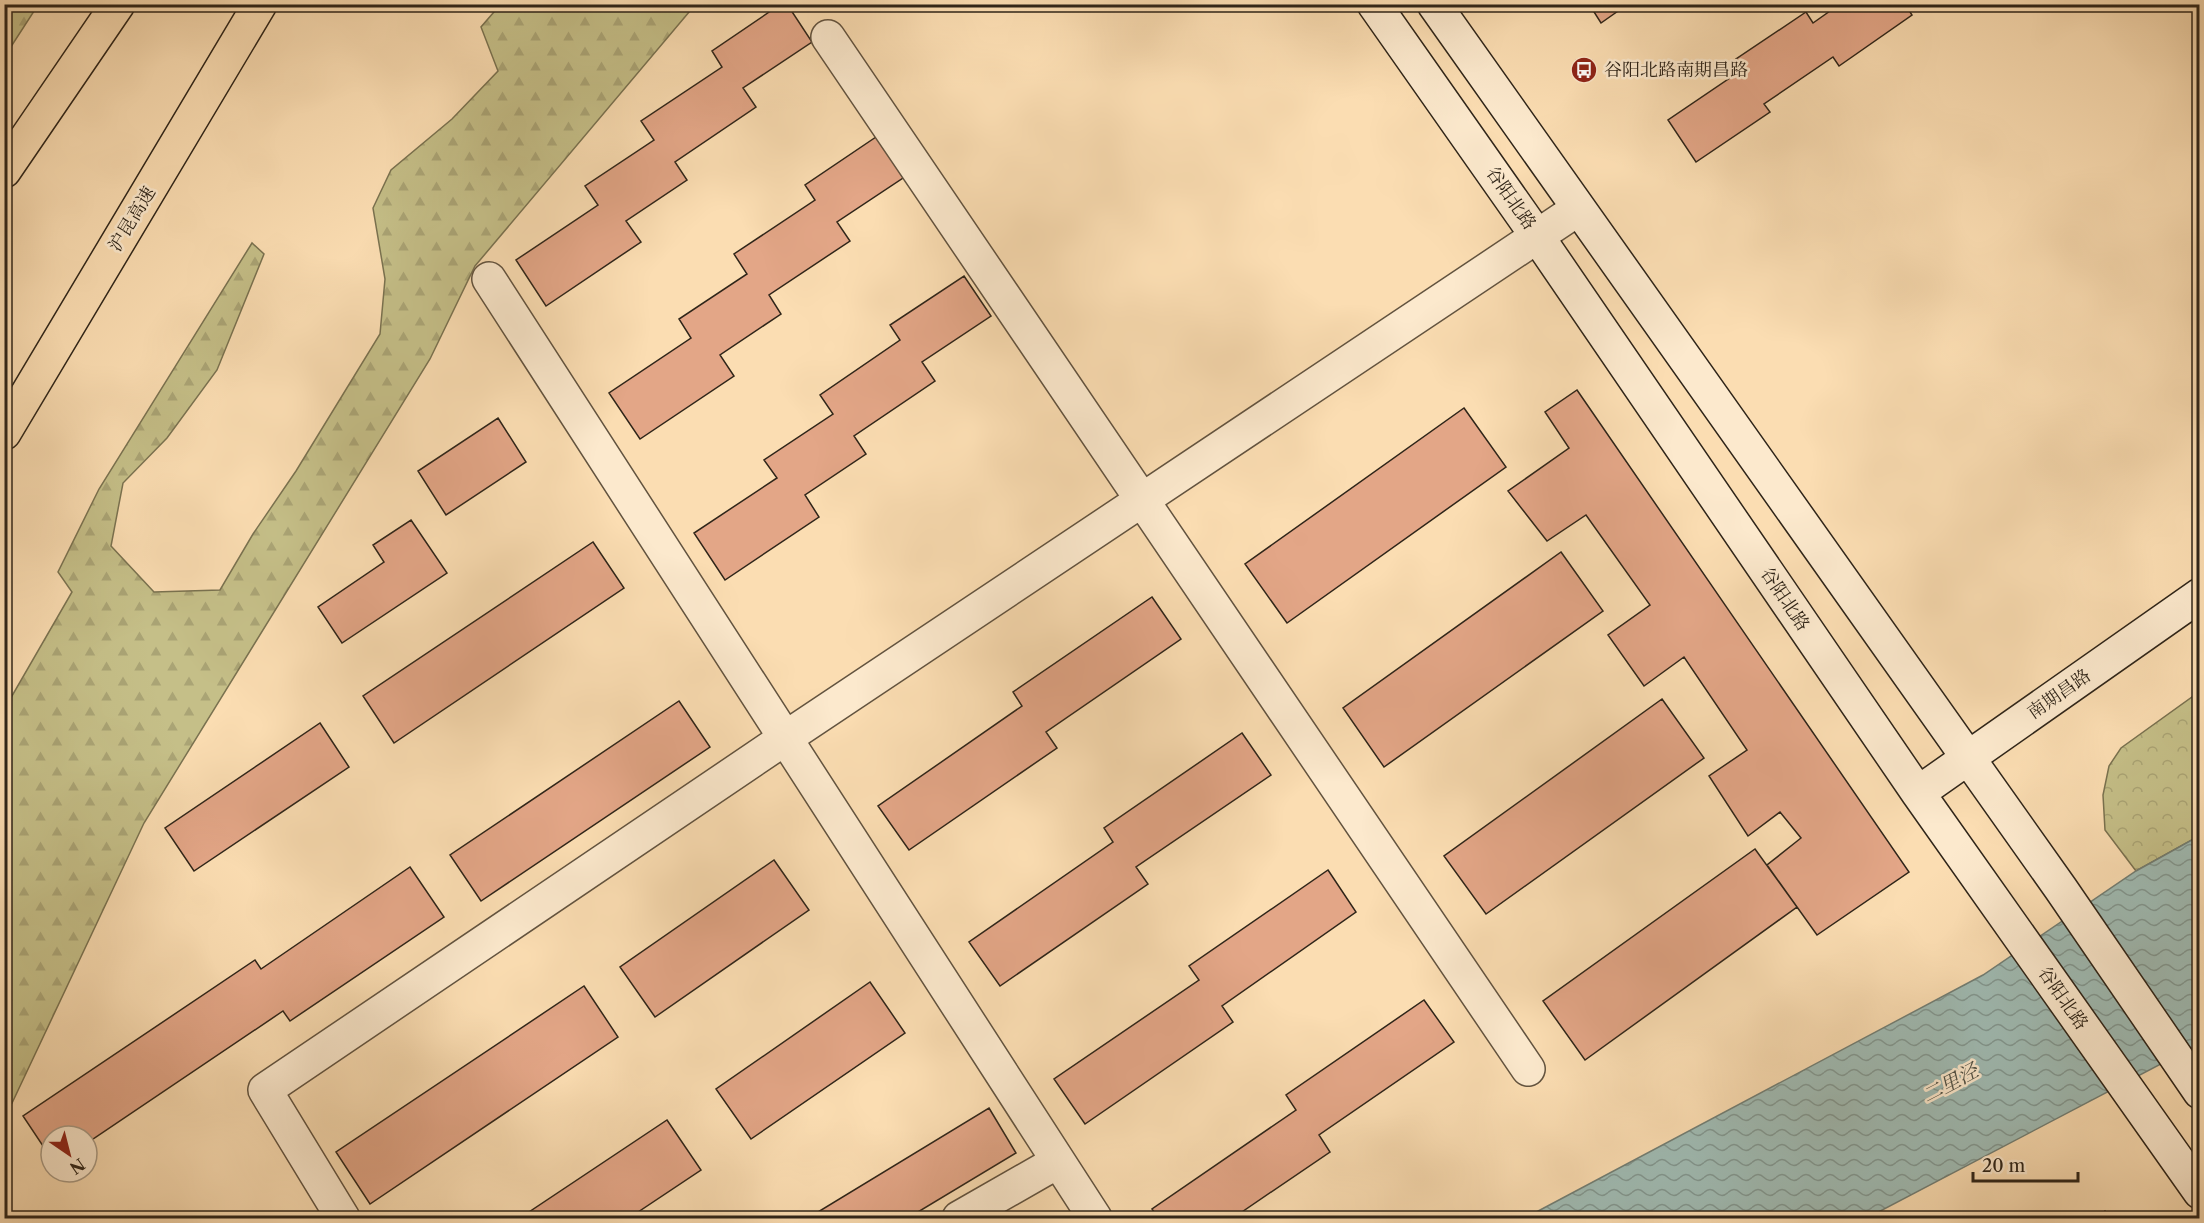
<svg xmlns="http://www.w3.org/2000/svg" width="2204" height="1223" font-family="'Libre Caslon Text','Noto Serif SC',serif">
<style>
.forest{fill:url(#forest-firs);stroke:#7a7250;stroke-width:1.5}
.park{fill:url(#park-crowns);stroke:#7a7250;stroke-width:1.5}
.water{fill:url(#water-waves);stroke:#737f75;stroke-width:1.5}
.building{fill:#e3a687;stroke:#2f2519;stroke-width:1.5}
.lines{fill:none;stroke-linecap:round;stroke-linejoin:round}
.minor-casing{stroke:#62533f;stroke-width:36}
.secondary-casing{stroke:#2f2519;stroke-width:36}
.motorway-casing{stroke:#2f2519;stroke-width:36}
.minor{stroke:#fce9cd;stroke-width:33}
.secondary{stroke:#fce9cd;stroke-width:33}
.motorway{stroke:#fbddb2;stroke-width:33}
.labels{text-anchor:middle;stroke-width:5;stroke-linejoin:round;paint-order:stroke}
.poi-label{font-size:18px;fill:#2f2519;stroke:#fce9cd;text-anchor:start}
.street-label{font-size:18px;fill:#2f2519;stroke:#fce9cd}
.water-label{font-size:20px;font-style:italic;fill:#515247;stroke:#fce9cd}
</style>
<defs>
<pattern id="forest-firs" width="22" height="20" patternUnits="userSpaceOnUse" patternTransform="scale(1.5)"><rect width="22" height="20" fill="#c5bf88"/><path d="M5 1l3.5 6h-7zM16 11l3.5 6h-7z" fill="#aaa475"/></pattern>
<pattern id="park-crowns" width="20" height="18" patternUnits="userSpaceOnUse" patternTransform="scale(1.5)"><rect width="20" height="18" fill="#c5bf88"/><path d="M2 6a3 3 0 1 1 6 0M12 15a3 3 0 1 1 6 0" fill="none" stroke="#aaa475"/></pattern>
<pattern id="water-waves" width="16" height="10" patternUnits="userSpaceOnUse" patternTransform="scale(1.5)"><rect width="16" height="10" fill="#a0bbb3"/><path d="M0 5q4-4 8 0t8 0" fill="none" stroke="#839891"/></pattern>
</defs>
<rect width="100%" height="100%" fill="#fbddb2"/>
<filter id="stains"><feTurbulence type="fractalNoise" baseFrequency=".00333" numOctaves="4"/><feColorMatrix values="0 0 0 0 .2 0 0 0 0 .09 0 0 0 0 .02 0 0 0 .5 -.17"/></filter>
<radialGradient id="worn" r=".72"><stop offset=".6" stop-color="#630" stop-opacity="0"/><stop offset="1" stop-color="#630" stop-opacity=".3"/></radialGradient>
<path class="forest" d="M5,4L38,5L5,56L4,5Z
M500,5H695L475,266L430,359L144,823L5,1118V708L72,592L58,572L99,489L252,243L264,254L217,370L167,438L123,483L111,546L154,592L220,590L253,534L296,471L380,334L385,279L373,208L391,170L452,119L498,71L481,27Z"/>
<path class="park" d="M2199,692V836L2136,871L2105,830L2103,795L2109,766L2121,748Z"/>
<path class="water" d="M2199,836V1044L1867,1218H1525L1983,975L2136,871Z"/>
<path class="building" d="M781,4H787L812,42L743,88L756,107L675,162L687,180L626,221L641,242L546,306L516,260L598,205L585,186L654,140L641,121L722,67L712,51Z
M1589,4H1628L1601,23Z
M1840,4H1905L1912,15L1839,66L1833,57L1764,104L1770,112L1696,162L1668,120L1743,69L1736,59L1806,12L1813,23Z
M879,135L906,176L837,222L850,241L769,295L781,314L720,355L734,376L640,439L609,393L691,338L679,319L747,274L734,254L815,200L805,185Z
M964,276L991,316L922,362L935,381L854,436L866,454L805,495L819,517L725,580L694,533L777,478L764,460L833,414L820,395L900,340L890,325Z
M1577,390L1909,872L1817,935L1767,865L1801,838L1780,812L1748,836L1709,776L1747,750L1684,657L1644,686L1608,635L1650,605L1586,515L1547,541L1508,491L1569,448L1545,412Z
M1464,408L1506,467L1287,623L1245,564Z
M498,418L526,462L446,515L418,471Z
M411,520L447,573L342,643L318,607L384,562L373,545Z
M593,542L624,588L394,743L363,696Z
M1561,552L1603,611L1384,767L1343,708Z
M1152,597L1181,639L1046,732L1057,748L909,850L878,806L1022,706L1013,692Z
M1662,699L1704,758L1486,914L1444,856Z
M679,701L710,747L481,901L450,855Z
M320,723L349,767L194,871L165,828Z
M1242,733L1271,775L1136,867L1148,884L1000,986L969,942L1113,842L1104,828Z
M1755,849L1797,907L1585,1060L1543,1001Z
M774,860L809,910L655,1017L620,967Z
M410,867L444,917L290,1021L283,1011L87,1143V1136H51V1158L23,1116L255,960L261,969Z
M1328,870L1356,912L1222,1006L1233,1022L1085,1124L1054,1079L1199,980L1189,966Z
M870,982L905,1033L751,1139L716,1089Z
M584,986L618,1037L370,1204L336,1152Z
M1424,1000L1454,1042L1319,1135L1330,1152L1233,1218H1158L1152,1209L1296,1110L1286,1095Z
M989,1108L1016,1153L908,1218H808Z
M667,1120L701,1170L629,1218H520Z
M2105,1211L2109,1218H2094Z
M111,1212L115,1218H100Z"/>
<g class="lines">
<g class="minor-casing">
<path id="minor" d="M828,37L1528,1069
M489,279L1095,1218
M343,1218L265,1090L784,739L1578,209
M959,1218L1057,1162"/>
</g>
<g class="secondary-casing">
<path id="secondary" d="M1374,4L1537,236L1918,793L2200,1192
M1434,4L2061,889L2200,1092
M1918,793L2200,595"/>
</g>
<g class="motorway-casing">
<path id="motorway" d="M4,171L118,4
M4,433L260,4"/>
</g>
<use href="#minor" class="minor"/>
<use href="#secondary" class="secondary"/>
<use href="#motorway" class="motorway"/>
</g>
<defs>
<g id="bus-disc" transform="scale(1.35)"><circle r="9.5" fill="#8f2418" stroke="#fce9cd"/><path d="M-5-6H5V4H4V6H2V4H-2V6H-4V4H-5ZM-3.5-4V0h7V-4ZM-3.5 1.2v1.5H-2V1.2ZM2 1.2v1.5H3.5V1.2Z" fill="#fff"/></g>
</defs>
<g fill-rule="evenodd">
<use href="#bus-disc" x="1584" y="70"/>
</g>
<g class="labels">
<g class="poi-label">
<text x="1604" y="76">谷阳北路南期昌路</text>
</g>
<g class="street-label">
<text transform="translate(1511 198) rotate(55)" y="6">谷阳北路</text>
<text transform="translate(132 219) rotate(-59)" y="6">沪昆高速</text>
<text transform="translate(1785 599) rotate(56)" y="6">谷阳北路</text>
<text transform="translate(2059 694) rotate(-35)" y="6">南期昌路</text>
<text transform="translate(2063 998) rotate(55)" y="6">谷阳北路</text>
</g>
<g class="water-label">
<text transform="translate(1950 1083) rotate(-28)" y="7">二里泾</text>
</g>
</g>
<rect width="2204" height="1223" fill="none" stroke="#fbddb2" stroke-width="24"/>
<rect x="6" y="6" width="2192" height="1211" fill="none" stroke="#2f2519" stroke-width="3"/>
<rect x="12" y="12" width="2180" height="1199" fill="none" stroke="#2f2519" stroke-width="1.5"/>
<g transform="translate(69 1154) rotate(145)"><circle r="28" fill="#fce9cd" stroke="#aa9b85" stroke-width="1.5"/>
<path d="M0-4.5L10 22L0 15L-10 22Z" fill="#8f2418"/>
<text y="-9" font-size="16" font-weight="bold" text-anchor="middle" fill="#2f2519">N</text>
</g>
<path d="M1973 1172v9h105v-9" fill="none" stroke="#2f2519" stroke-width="3"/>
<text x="1982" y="1172" font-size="18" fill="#2f2519" stroke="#fce9cd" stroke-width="4.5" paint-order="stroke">20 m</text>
<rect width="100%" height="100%" filter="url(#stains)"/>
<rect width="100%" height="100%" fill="url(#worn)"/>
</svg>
